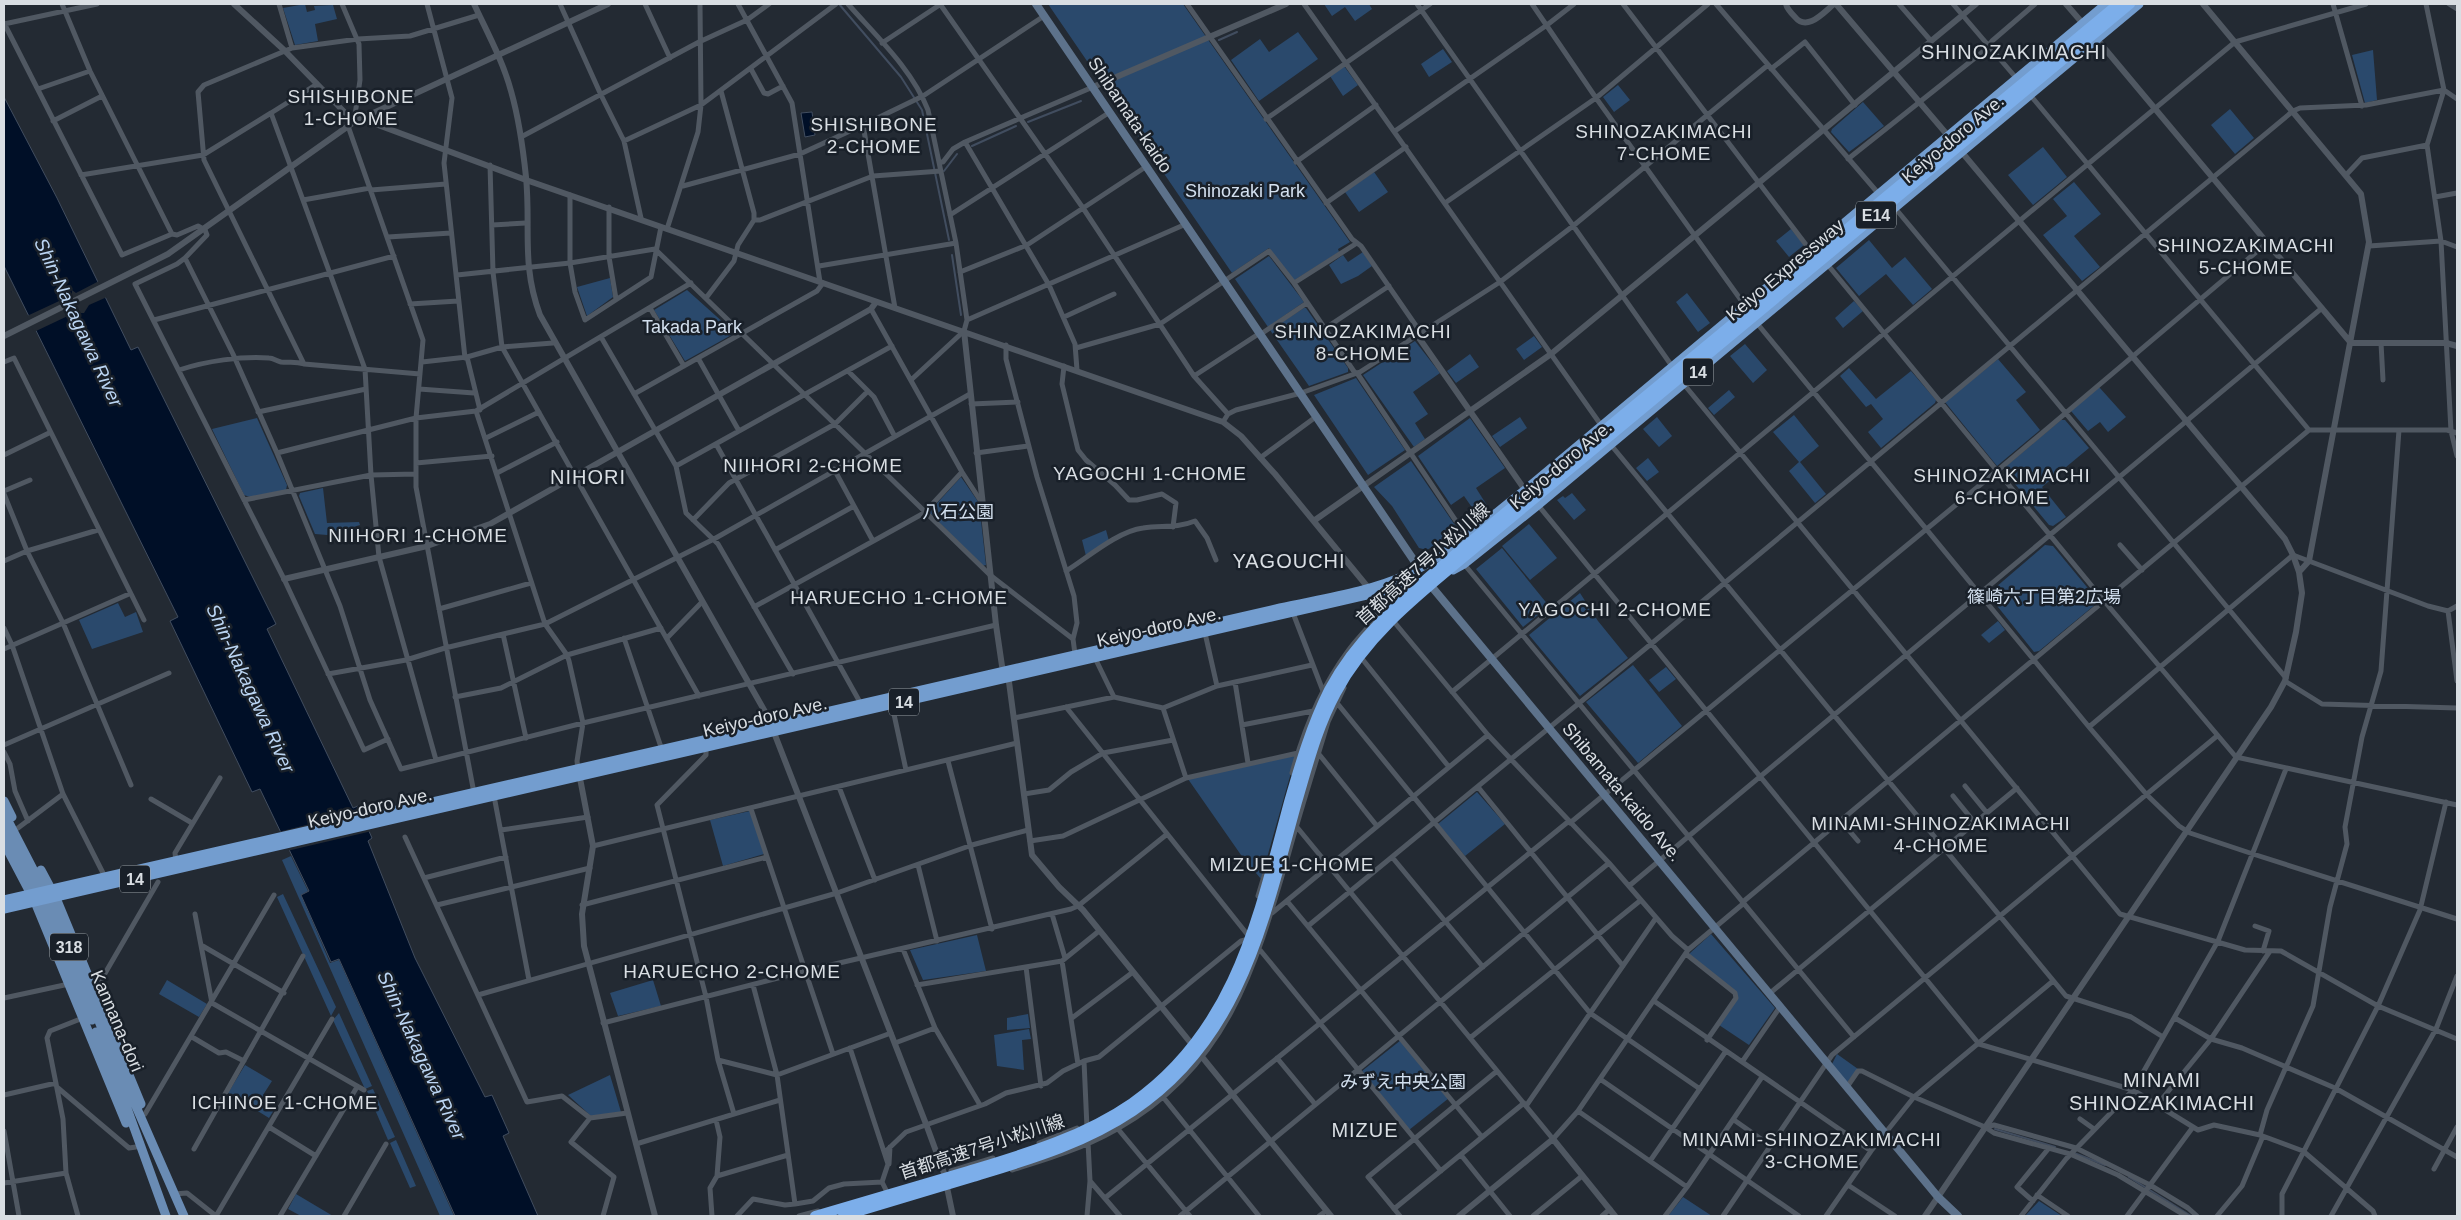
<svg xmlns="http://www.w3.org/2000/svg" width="2461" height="1220" font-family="Arial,'Noto Sans JP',sans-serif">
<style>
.green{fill:#2a496c}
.water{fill:#000f27;stroke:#414d5f}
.pier{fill:#232a33}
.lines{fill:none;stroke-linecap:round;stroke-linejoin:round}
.stream{stroke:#414d5f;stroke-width:2}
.minor{stroke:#505862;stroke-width:5}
.tertiary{stroke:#505862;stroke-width:6}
.secondary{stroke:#5d728b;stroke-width:8}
.primary{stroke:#6a8cb4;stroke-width:9}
.trunk{stroke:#739dcf;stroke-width:9}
.motorway{stroke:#7caeea;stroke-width:10}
.labels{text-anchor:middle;stroke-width:5;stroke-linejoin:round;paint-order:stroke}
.shield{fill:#192029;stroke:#9fa5ab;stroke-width:1}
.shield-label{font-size:16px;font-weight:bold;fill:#d9dee3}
.street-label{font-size:18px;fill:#d9dee3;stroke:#192029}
.park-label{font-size:18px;fill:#d3e0ef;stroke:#192029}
.neighbourhood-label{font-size:19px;letter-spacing:1px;fill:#d9dee3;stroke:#192029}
.water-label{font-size:19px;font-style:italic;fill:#bbd5f3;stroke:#192029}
.quarter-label{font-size:20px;letter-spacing:1px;fill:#d9dee3;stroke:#192029}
</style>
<rect width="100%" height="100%" fill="#232a33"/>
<path class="green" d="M305,4L307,12L315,10L314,6L333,5L337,19L315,24L318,41L295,45L283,8Z
M1048,4H1183L1350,242L1338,249L1339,252L1293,281L1269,248L1232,273Z
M1324,4H1369L1372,9L1355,21L1345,7L1332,16Z
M1298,32L1318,59L1259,101L1231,60L1260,39L1269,52Z
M1443,49L1452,62L1429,77L1421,64Z
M2373,50L2377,100L2365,103L2352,55Z
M1344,66L1358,85L1343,96L1330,76Z
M1618,85L1630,100L1614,112L1603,97Z
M1863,102L1884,126L1849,152L1831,132L1832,129Z
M2230,109L2254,138L2235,154L2211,125Z
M2043,147L2067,177L2033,205L2008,175Z
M1374,172L1388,192L1359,212L1345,192Z
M2074,182L2101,214L2074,236L2100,267L2082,281L2043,235L2067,216L2053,199Z
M1791,229L1804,245L1789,257L1776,241Z
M1869,240L1892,268L1905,257L1932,289L1913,305L1886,274L1859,296L1836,268Z
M1363,252L1372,266L1358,276L1341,284L1329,265L1343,255L1348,262Z
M1269,256L1304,302L1268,327L1235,279Z
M610,278L613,297L587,316L577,287Z
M687,290L735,333L685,361L654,310Z
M1687,293L1710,323L1698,332L1676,302Z
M1854,301L1863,311L1843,328L1835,318Z
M1304,308H1306L1348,368V372L1309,386L1270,330Z
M1534,336L1542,347L1524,360L1516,349Z
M1415,341L1440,373L1413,392L1428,414L1415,423L1425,439L1414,447L1363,375Z
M1745,344L1767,370L1753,383L1730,356Z
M1470,354L1479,367L1456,383L1447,371Z
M1998,359L2026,392L2016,400L2040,430L1997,466L1945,402Z
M1849,368L1876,399L1911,371L1936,400L1935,403L1881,448L1868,432L1883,419L1871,404L1866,407L1840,376Z
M1356,378L1405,450L1368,475L1314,395Z
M2099,387L2126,417L2108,432L2100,422L2088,431L2071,411Z
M1729,390L1735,397L1714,415L1708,408Z
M1794,415L1819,446L1800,462L1826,494L1815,503L1789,471L1799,462L1773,432Z
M1520,417L1527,428L1500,447L1492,436Z
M1657,417L1672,436L1659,447L1643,429Z
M257,418L287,485L286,490L250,497L244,495L212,429Z
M1470,418L1505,468L1476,488L1488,507L1478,516L1464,496L1451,505L1418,456Z
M2061,420H2065L2089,448L2042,487L2066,517L2053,526L2049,525L2005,472V467Z
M1648,458L1659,472L1647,481L1636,468Z
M1411,461L1459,531L1427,550L1419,548L1392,506L1374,487Z
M961,477L979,503L986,565L982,566L929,512Z
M323,488L327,523L359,522L360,525L327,535L315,534L299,496L300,493Z
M1572,493L1586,510L1574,520L1557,500L1563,496L1565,498Z
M1529,524L1557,558L1530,580L1502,546Z
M1106,530L1109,541L1086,556L1082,540Z
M2045,545L2053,546L2096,598V604L2039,651L2034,652L1990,597L1989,593Z
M1502,548L1549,606L1523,627L1476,569Z
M1580,593L1598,621L1628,658L1580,696L1529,635Z
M118,603L125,617L136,612L143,632L92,649L79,620Z
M1998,621L2005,630L1989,643L1981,635Z
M1633,665L1682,726L1638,763L1586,702Z
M1666,667L1676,679L1659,692L1649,680Z
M1296,755L1261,879L1241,855L1188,779Z
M1477,792L1505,824L1465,856L1438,824Z
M750,811L764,854L723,866L710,820Z
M291,856L308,891L301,895L330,963L339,960L454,1216H440L282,860Z
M283,894L336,1007L331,1016L277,897Z
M1711,934L1775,1008L1749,1045L1719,1025L1738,998L1689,954Z
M977,935L986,971L923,980L910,950Z
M167,980L207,1004L199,1017L159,994Z
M653,980L661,1006L618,1016L610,993Z
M339,1013L372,1086L365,1089L333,1020Z
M1028,1014L1030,1028L1007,1030V1018Z
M1029,1029L1031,1039L1022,1040L1024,1070L997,1066L994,1035Z
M1401,1040L1449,1098L1409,1130L1362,1071Z
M1837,1054L1858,1069L1847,1083L1832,1064Z
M245,1065L272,1081L263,1095L277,1105L269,1118L228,1093Z
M610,1075L621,1112L591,1116L568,1095Z
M373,1089L395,1137L388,1140L367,1091Z
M396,1140L416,1186L410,1188L390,1143Z
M296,1194L333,1216H301L288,1209Z
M1683,1197L1712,1216H1668Z
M2039,1201L2062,1216H2025Z"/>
<path class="water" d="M4,97L57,198L131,350L138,347L276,624L267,629L353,808L358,806L372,838L368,841L415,958L485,1097L492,1095L509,1133L503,1136L538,1216H455L339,959L331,962L301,895L309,891L260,789L252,792L170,621L178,617L4,266Z
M812,112L815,135L805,137L801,113Z"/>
<path class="pier" d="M99,281L107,297L89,305L84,313H74L34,332L27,316L72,295V290L76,293Z
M363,811L372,831L287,851L278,832Z"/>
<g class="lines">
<path class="stream" d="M839,4L901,77L922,110L949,240
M1219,40L1237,32
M1028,122L1081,101
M972,146L1016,126
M944,171L957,154
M952,255L961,315
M1995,1129L2055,1147
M2074,1153L2105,1165
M2129,1177L2191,1216"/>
<path class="minor" d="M62,4L90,71L172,234L177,235L198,226L205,230L207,235L185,258L233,354L277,453L340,606L370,700L401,769L583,723L996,625
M279,4L292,48
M342,4L359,44L360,80L354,122
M427,4L452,98L444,163L465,358
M560,4L601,95L624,141L641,218
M645,4L670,58
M738,4L792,103L820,282
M848,4C876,36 912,69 928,110L956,243L967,320L964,331L911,380
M940,4L1083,208L1194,376L1228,414
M1187,4L1352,239L1361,246L1421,333
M1304,4L1601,425
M1417,4L1674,369
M1532,4L1596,98L1746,307
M1623,4L1810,250
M1716,4L1878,193
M1899,4L1931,41
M1953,4L2017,79
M2333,4L2362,106
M2449,4L2457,9
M4,23L122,255L172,234
M4,24L97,4
M882,43L941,4
M751,69L764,93L768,94L783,86
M1771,69L1805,42L1855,105
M317,84L271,113L365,369L371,475L379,557L436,760
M38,89L90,71
M2031,96L2309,430H2447L2457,433
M1266,119L1430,4
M53,121L102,96
M863,125L895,308
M348,126L423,340L416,418V487L474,793
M1395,131L1547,25L1574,4
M521,137L699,42L747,20L769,4
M624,141L701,105L836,4
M965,142L1049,285L1075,344L1077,370
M2427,145L2441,241L2451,431L2457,456
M1848,159L1985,50L1992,41L2035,4
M939,162H943L953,149L965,142L1093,87
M1296,162L1376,105
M490,165L493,272L502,347L699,696
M81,175L203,155L271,113
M2346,175L2362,158L2427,145L2444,90L2426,4
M683,186L800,154L863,125L923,96L1044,16
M371,190L446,184
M570,195V263L655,249
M2435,197L2457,193
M303,200L370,188
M1326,203L1406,147
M1445,203L1596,98L1708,4
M609,207V257L616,299
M1895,208L2286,678
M950,215L1110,112
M754,220H760L873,176L941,171
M492,225L526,223
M667,229L698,132L701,105L700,4
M388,237L451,233
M2369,246L2441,241L2457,247
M655,249L990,575L1073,639L1075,654
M185,258L177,264L135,284L284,579L364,750L388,739
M1827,264L2105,602L2236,757L2457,805
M819,266L956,243
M960,272L1027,245L1147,166
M457,275L570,263L575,292L585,320L651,277L661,227
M1294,283L1357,243
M706,298L734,261L738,245L754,220V213L721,91
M410,304L458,301
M650,308L684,366
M871,309L962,472L982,503
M1064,317L1114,294
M154,320L394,256
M967,320L1186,224
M1756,322L2089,727L2147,795L2179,826L2190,833L2253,854L2457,919
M1324,329L1389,286
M1261,334L1307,303
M601,337L676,466L686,513L718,544L793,674
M2381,343L2383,380
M1006,345V359L1037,477L1074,596L1077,623L1073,639
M1076,348L1160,324L1269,251L1294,283L1355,373
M467,357L480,410
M698,358L739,431
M4,362L14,358L144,620
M422,362L467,357L502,347L553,343
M304,364L204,160L198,92L204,85L292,48L358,39L410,36L479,15
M1064,366L1062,384L1078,450L1086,460L1115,485L1129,500H1137L1162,494L1176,503L1173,527
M179,370C206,361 241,356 269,358C273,358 277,361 281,362C289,363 295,361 304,364L420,374
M848,371L874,397L894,435
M1357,373L1466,536
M1194,376L1260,333
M1682,382L2120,914L2245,950L2281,951L2378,1006L2457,1039
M419,389L474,393
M634,394L817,291L823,283
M971,404L1018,402
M476,411L545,624L567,655L569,661L583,723L577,761L578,769
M258,412L366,389
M1223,422L1228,414L1236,410L1301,393L1360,372L1500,282L1573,226L1768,65
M486,438L539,412
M716,444L861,704
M1611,445L2066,996L2131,1017L2163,1037
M277,453L416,418L476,411L691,283
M976,453L1028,446
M4,455L49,433
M1260,458L1317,416
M416,463L492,456
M676,466L892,346
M834,469L873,541
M497,473L557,442
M4,491L30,480
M4,494L27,551L63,623L131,785
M244,500L371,475L416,474
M1538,505L1979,1044L2133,1090L2198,1130L2214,1125L2260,1135L2303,1151L2373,1211L2375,1216
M693,520L729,483L835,424L868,391
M2120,545L2142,570
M775,550L854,506
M4,561L27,551L98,530
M1464,564L1854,1037
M1066,571C1087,558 1118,531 1143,528C1162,525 1175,529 1195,521L1207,538L1216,560
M754,607L924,513L962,472
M439,609L531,583
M2448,611L2457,681
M1293,613L1323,691
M1395,623L1488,735L1609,863L1672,936L1688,950
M4,628L12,645L63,794L105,877
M1205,633L1217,686
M503,634L526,738
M624,638L662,750
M667,638L702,602
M4,649L129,594
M1095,658L1114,697
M1363,660L1449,767
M328,674L406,660L445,648L545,624L714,539L970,394
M2285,681L2322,704L2457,708
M1235,682L1248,763
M1452,692L2235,42L2366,4
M455,697L501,688L567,655L661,628
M1337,703L1590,1013L1700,1089
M892,705L906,770
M1066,707L1247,934
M1163,708L1217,686L1312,665
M1014,718L1114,697L1163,708L1186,778
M1242,725L1313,711
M2089,727L2293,555L2428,606L2448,611L2457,606
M4,745L169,673
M706,747V755L657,805L706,997L718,1060L734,1114
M4,752L10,764L15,791L28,821
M1318,753L1377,826
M948,761L992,929
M1292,773C1304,729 1321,687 1348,651C1357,638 1369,628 1377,615L1372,594
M1965,786L1987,813
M839,787L875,880
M1478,787L1623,966
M1024,794L1049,790L1071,772L1103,753L1173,740
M494,796L529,980
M1953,796L1975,823
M151,799L192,823
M751,809L833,1054
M1841,821L1858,841
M1570,823L1997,471L2267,243
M1296,826L1553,1139L1578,1111L1688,950L1744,903
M18,828L63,794
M501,830L588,817
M405,837L527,1102L562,1096L590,1118L627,1113
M1030,841L1063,836L1186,778L1298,753
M593,846L1017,743
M1392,857L1483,967
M176,861L175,853L220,778
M918,865L937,941
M424,878L506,857
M1629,886L2322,308
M1258,896L1268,863
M1287,901L1482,1137
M1744,901L2309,430
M437,905L590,868
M582,905L767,857
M1272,913L1488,735
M195,914L212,1003
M1052,914L1065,958
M1308,926L1651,644L2293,111L2300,108L2366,105L2444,90L2457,99
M2255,926L2269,931L2263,951
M201,945L284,993
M903,949L935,1028L980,1105
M1260,950L1441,1171
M1686,954L1735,993L1736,998L1707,1040
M1062,961L1078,1064
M1026,967L1041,1086
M753,985L777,1075L795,1204
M917,985L1062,961L1099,931
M93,987L100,982L158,882
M1769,994L2017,788
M478,995L837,893L972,845L1028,830
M4,998L69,984
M1654,1001L1871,1151
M212,1003L364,1090
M1072,1018L1133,972
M2175,1018L2211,1039L2242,1048L2335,1088L2457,1157
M603,1023L805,971L1071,909L1078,906L1166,835
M192,1037L219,1053L226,1052L244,1061
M1470,1038L1641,900
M895,1043L935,1028
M850,1048L888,1164L882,1182
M1277,1058L1315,1104
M718,1060L777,1075L891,1033
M1084,1061L1087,1128
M1742,1062L1780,1007
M1600,1079L1799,1216
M1847,1087L1858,1071H1862L1914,1097L1985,1127
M58,1088L129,1148L136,1147
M4,1095L56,1083
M1163,1097L1259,1216
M2157,1105L2211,1039L2270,951
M1526,1106L1656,918
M1578,1111L1687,1187
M145,1114L274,895
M590,1118L571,1142L614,1177L603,1216
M2080,1119L2094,1129
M1734,1120L1771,1146
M269,1127L316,1156
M1118,1129L1190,1216
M4,1131L19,1216
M2260,1135L2267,1110L2313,1006L2330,907L2347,844L2345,827L2362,737L2381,671L2399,430
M1039,1143L1077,1128
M636,1144L780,1100
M194,1149L303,956
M885,1152L906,1132L985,1104L1006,1093L1047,1083L1063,1071L1084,1061L1099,1057L1241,941L1245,940
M1461,1155L1510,1216
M1650,1161L1726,1051
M889,1164L890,1147
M2434,1169L2457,1127
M1012,1170C1048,1159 1084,1148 1117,1129C1228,1067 1256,966 1289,852C1301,809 1315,765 1328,722L1344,688
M951,1171L993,1158
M717,1176L788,1155
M1090,1181L1120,1216
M4,1183L66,1173
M1848,1185L1895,1216
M174,1194L187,1193L216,1216
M2037,1195L2068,1216
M1105,1198L1569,821
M2033,1201L2017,1187L2049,1148
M1394,1209L1524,1103
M78,1216L66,1173L63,1119L47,1038L50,1031L83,1018
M216,1216L332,1019
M280,1216L357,1087
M344,1216L386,1144
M712,1216L710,1188L717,1176L720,1137L716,1120
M737,1216L753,1199L785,1205L795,1204L813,1201L829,1188L844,1184L882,1182L886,1190
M799,1216L818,1211
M1087,1216L1090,1181L1088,1142
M1180,1216L1609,863
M1319,1216L1326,1211
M1400,1216L1368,1177L1497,1071
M1533,1216L1582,1176
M1602,1216L1610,1209
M1665,1216L1687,1187L1762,1077
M1723,1216L1832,1055L2217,736
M1826,1216L1871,1151L1914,1097L2053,981
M2021,1216L2066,1159L2133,1090L2218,941L2286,769
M2127,1216L2193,1127
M2186,1216L2118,1175L2070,1154L1994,1133L1985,1127L1994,1125L2076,1148L2150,1185L2188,1208L2197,1216
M2217,1216L2242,1186L2263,1136
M2282,1216V1194L2378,1006L2420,910L2446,802
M2331,1216L2436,1029L2457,976"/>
<path class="tertiary" d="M234,4L284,50L354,122
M474,4C487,32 503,61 511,91C519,119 523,148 526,177C531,228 521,264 540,315L768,717L926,1124L944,1173L953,1216
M1786,4C1787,9 1791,13 1795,17C1807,32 1823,13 1834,4
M1836,4L1950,138
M2066,4L2085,26
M2095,37L2351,343H2446L2457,346
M1093,87L1286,4
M366,116L370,122L526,180L1223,422L1241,436L1275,474L1371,591
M1960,150L2285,539L2293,555L2299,572
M964,331L996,625L1002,666L1009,682L1032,855L1059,887L1083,910L1331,1216
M1417,335L1525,490
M4,336L168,254L354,122L608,4
M1315,520L1551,354L1976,4
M284,579L427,546L490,524L871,309L876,302
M579,773L593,846L582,914L584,946L655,1216
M1459,1216L1553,1139L1615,1216
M1925,1216L2271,707L2285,681L2296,632L2302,593L2299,572L2309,561L2369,242L2361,194L2203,4"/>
<path class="secondary" d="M1036,4L1419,568
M1427,581L1938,1197L1958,1216"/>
<path class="primary" d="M4,801L12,817
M4,813L51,904L103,1031L184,1216
M4,829L43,903L92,1020
M4,843L35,902L126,1123
M41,870L56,898L141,1104
M96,1032L119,1086L166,1216"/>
<path class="trunk" d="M1453,570L1464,564L1538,505L2139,4
M4,900L1280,608C1320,599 1369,592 1406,575C1447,556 1489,518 1525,490L2106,4
M4,909L1423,582"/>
<path class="motorway" d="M815,1216C866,1201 917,1186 968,1171C1024,1154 1083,1137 1132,1103C1236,1030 1258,917 1289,802C1300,764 1311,726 1329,690C1358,635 1406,596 1453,556L2118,4
M843,1216C886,1203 929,1190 973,1177C1028,1160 1084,1144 1133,1111C1242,1038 1264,920 1297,802C1308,765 1317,728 1336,693C1365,639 1411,601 1457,563L2130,4"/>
</g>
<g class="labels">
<g class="shield">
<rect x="1856" y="201.5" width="40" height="27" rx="4"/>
<rect x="1683" y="358.5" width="30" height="27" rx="4"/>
<rect x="889" y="688.5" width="30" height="27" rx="4"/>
<rect x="120" y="865.5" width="30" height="27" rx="4"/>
<rect x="50" y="933.5" width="38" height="27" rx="4"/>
</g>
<g class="shield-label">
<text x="1876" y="221">E14</text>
<text x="1698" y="378">14</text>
<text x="904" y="708">14</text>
<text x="135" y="885">14</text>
<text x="69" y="953">318</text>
</g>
<g class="street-label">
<text transform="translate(1130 115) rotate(56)" y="6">Shibamata-kaido</text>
<text transform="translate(1953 139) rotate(-40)" y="6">Keiyo-doro Ave.</text>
<text transform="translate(1785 270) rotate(-40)" y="6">Keiyo Expressway</text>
<text transform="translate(1561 465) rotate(-40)" y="6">Keiyo-doro Ave.</text>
<text transform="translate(1423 564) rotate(-42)" y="6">首都高速7号小松川線</text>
<text transform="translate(1159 627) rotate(-13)" y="6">Keiyo-doro Ave.</text>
<text transform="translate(765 717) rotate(-13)" y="6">Keiyo-doro Ave.</text>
<text transform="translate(1622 792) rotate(50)" y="6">Shibamata-kaido Ave.</text>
<text transform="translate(370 808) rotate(-13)" y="6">Keiyo-doro Ave.</text>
<text transform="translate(117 1021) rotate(67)" y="6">Kannana-dori</text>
<text transform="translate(982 1147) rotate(-18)" y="6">首都高速7号小松川線</text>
</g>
<g class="park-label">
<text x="1245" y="197">Shinozaki Park</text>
<text x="692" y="333">Takada Park</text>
<text x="958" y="518">八石公園</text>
<text x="2044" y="603">篠崎六丁目第2広場</text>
<text x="1403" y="1088">みずえ中央公園</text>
</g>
<g class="neighbourhood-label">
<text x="351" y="103">SHISHIBONE<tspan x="351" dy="22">1-CHOME</tspan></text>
<text x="874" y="131">SHISHIBONE<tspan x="874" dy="22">2-CHOME</tspan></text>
<text x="1664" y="138">SHINOZAKIMACHI<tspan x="1664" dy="22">7-CHOME</tspan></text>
<text x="2246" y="252">SHINOZAKIMACHI<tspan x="2246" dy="22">5-CHOME</tspan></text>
<text x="1363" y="338">SHINOZAKIMACHI<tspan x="1363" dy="22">8-CHOME</tspan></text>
<text x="813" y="472">NIIHORI 2-CHOME</text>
<text x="1150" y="480">YAGOCHI 1-CHOME</text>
<text x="2002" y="482">SHINOZAKIMACHI<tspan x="2002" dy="22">6-CHOME</tspan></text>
<text x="418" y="542">NIIHORI 1-CHOME</text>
<text x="899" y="604">HARUECHO 1-CHOME</text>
<text x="1615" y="616">YAGOCHI 2-CHOME</text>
<text x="1941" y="830">MINAMI-SHINOZAKIMACHI<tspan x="1941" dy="22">4-CHOME</tspan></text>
<text x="1292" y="871">MIZUE 1-CHOME</text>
<text x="732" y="978">HARUECHO 2-CHOME</text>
<text x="285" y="1109">ICHINOE 1-CHOME</text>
<text x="1812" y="1146">MINAMI-SHINOZAKIMACHI<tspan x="1812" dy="22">3-CHOME</tspan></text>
</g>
<g class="water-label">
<text transform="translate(79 322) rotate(65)" y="7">Shin-Nakagawa River</text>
<text transform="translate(251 688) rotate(65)" y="7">Shin-Nakagawa River</text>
<text transform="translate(422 1055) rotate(65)" y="7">Shin-Nakagawa River</text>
</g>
<g class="quarter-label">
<text x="2014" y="59">SHINOZAKIMACHI</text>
<text x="588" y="484">NIHORI</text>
<text x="1289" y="568">YAGOUCHI</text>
<text x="2162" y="1087">MINAMI<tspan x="2162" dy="23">SHINOZAKIMACHI</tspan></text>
<text x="1365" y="1137">MIZUE</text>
</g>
</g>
<rect width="2461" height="1220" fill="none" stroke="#d9dee3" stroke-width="10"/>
</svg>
